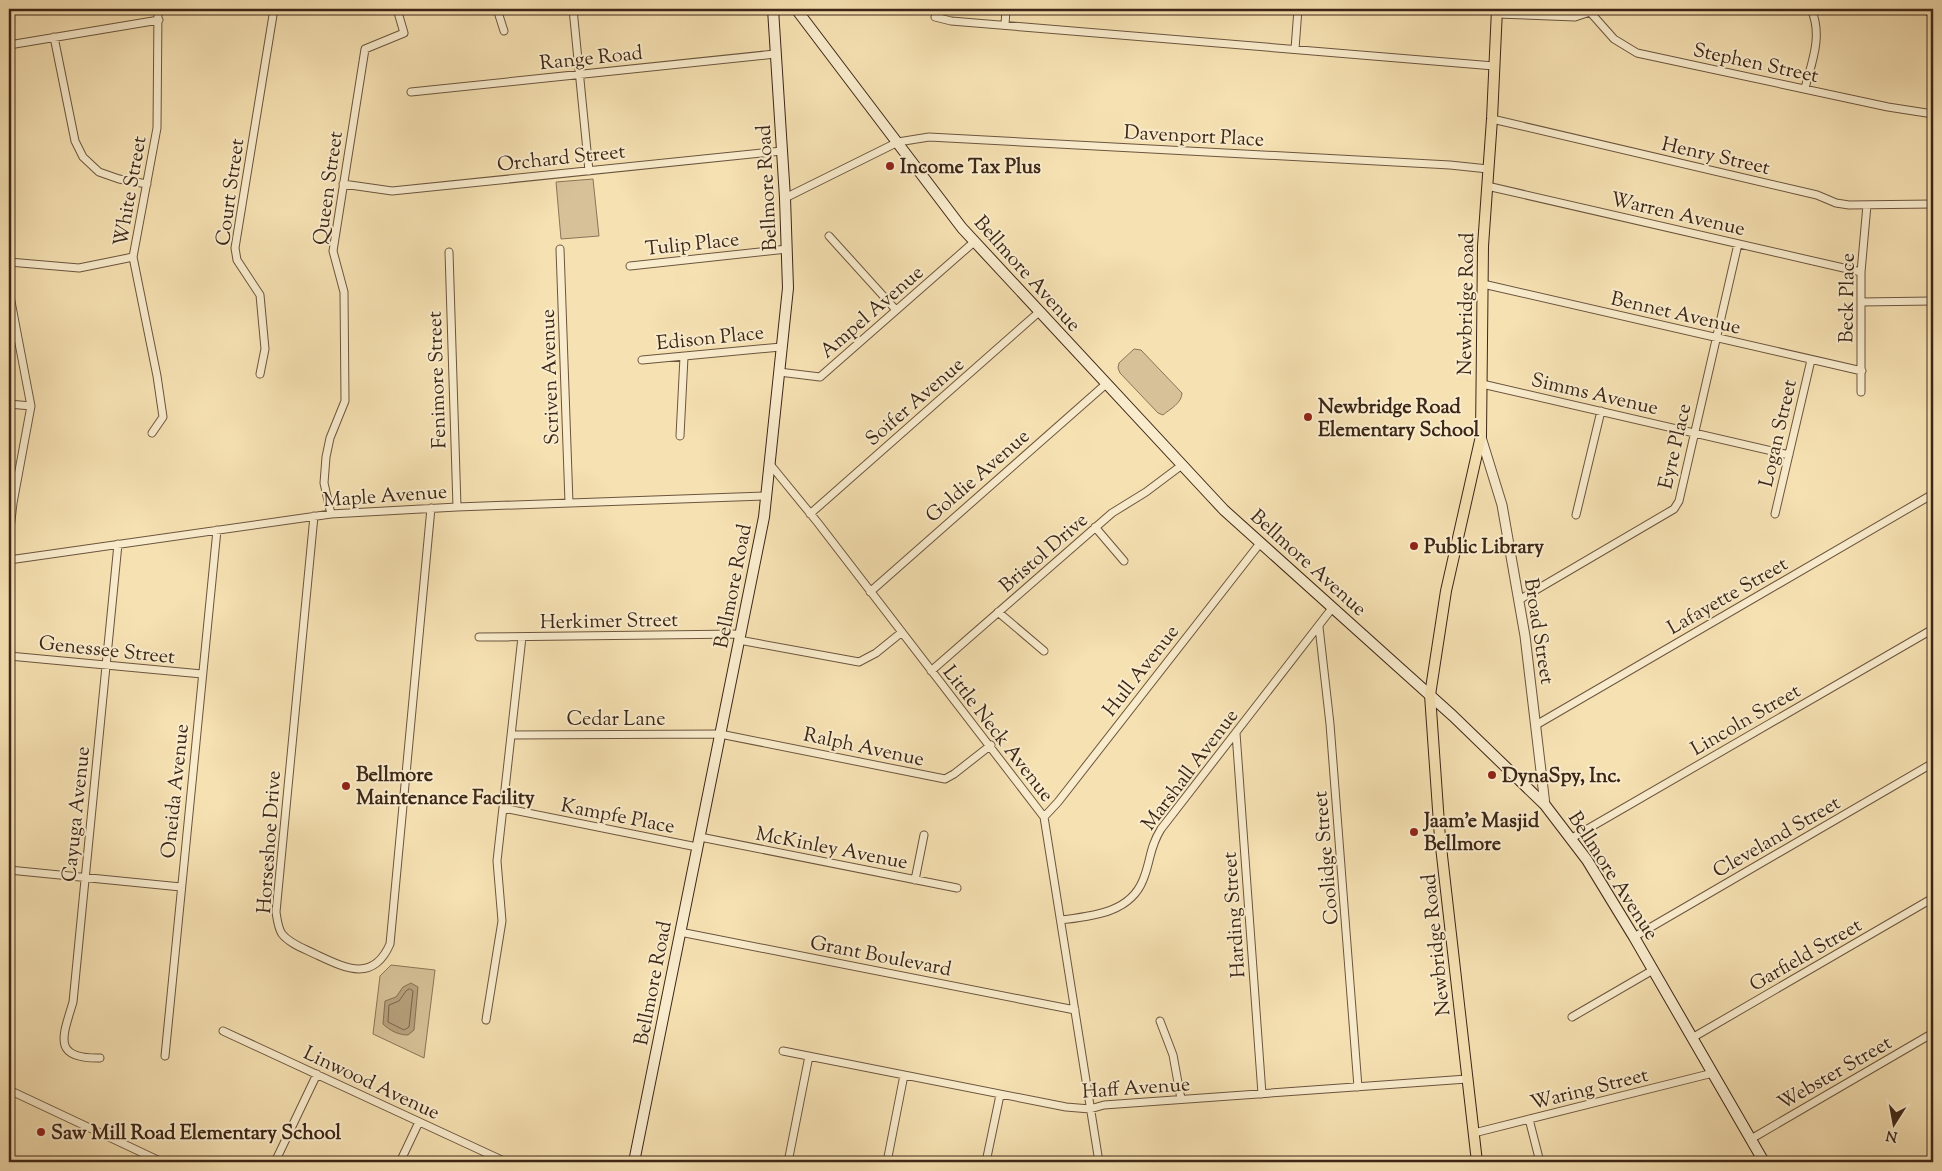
<svg xmlns="http://www.w3.org/2000/svg" width="1942" height="1171" font-family="'Sorts Mill Goudy',serif">
<style>
.green{fill:#d7c198;stroke:#8a7458}
.water{fill:#b7a17d;stroke:#867054}
.lines{fill:none;stroke-linecap:round;stroke-linejoin:round}
.shore{stroke:#7a644a;stroke-width:1}
.minor-casing{stroke:#6b553e;stroke-width:9}
.tertiary-casing{stroke:#6b553e;stroke-width:11}
.secondary-casing{stroke:#3d2617;stroke-width:12}
.primary-casing{stroke:#3d2617;stroke-width:12}
.minor{stroke:#f9eccd;stroke-width:7}
.tertiary{stroke:#f9eccd;stroke-width:9}
.secondary{stroke:#f9eccd;stroke-width:10}
.primary{stroke:#f6e1b2;stroke-width:10}
.poi-dot{fill:#8f2418;stroke:#f9eccd;stroke-width:2}
.labels{text-anchor:middle;stroke-width:4;stroke-linejoin:round;paint-order:stroke}
.street-label{font-size:20px;fill:#3d2617;stroke:#f9eccd}
.poi-label{font-size:20px;font-weight:bold;fill:#3d2617;stroke:#f9eccd;text-anchor:start}
</style>
<rect width="100%" height="100%" fill="#f6e1b2"/>
<filter id="stains"><feTurbulence type="fractalNoise" baseFrequency=".004" numOctaves="4"/><feColorMatrix values="0 0 0 0 .2 0 0 0 0 .09 0 0 0 0 .02 0 0 0 .5 -.17"/></filter>
<radialGradient id="worn" r=".72"><stop offset=".6" stop-color="#630" stop-opacity="0"/><stop offset="1" stop-color="#630" stop-opacity=".3"/></radialGradient>
<path class="green" d="M593,179L599,236L561,239L556,182Z
M1134,349L1141,350L1182,393C1182,403 1170,409 1163,415L1158,413L1120,373L1118,368L1119,363Z
M391,965L435,970L424,1058L373,1034L380,976Z"/>
<path class="water" d="M411,983L418,987L414,1030L408,1035C399,1035 390,1031 383,1024L385,1001L396,997L403,987Z"/>
<g class="lines">
<path class="shore" d="M410,989L413,991L409,1027L404,1030L388,1022L389,1005L399,1001L406,991Z"/>
<g class="minor-casing">
<path id="minor" d="M497,9L504,31
M573,9L589,171
M1591,9L1590,12L1614,39L1637,53L1888,107L1933,114
M1926,9L1933,16
M1497,14L1575,17L1590,12
M935,17L951,21L1494,66
M1005,25L1006,9
M54,37L75,141L83,157L99,172L119,179L147,184
M9,45L159,20
M1295,49L1298,9
M1805,88C1812,62 1823,35 1811,9
M411,92L775,54
M1492,119L1817,195L1836,203L1849,205L1933,204
M343,184L392,191L782,151
M1487,186L1861,272
M785,198L898,142L929,137L1450,165L1488,169
M829,236L896,310
M560,249L569,503
M449,252L457,507
M9,262L79,268L133,257
M630,266L787,249
M1483,284L1862,371
M9,291L31,406L13,503L9,538
M1861,302L1933,301
M642,360L781,347
M779,372L820,377L974,242
M260,374L265,349L260,295L237,260L235,248L274,9
M1482,384L1789,455
M1861,392V272L1867,205
M9,404L31,406
M152,433L163,417L157,376L133,257L157,128L158,9
M680,436L684,357
M769,463L818,523L1044,817L1099,1162
M331,514L324,483L326,457L330,438L345,401L344,292L333,251L365,49L404,33L397,9
M810,514L1039,312
M1775,514L1811,360
M1576,515L1601,411
M314,516L276,912C277,919 278,928 282,934C290,944 305,949 315,954C345,968 373,983 390,944L431,508
M1095,527L1124,561
M9,560L331,514L457,507L766,496
M870,592L1106,384
M1519,600L1674,509L1679,501L1738,244
M998,612L1044,651
M1319,627L1330,724L1358,1087
M479,637L740,634
M739,640L859,662L876,653L902,632
M9,656L202,674
M931,671L1112,513L1146,492L1182,465
M1536,725L1933,494
M1236,733L1262,1094
M511,735L720,734L945,779L954,774L991,745
M503,808L697,847
M1044,817L1058,802L1261,542
M700,837L957,888
M1572,838L1933,629
M9,870L181,887
M915,880L924,835
M1061,920C1092,916 1130,913 1143,880C1151,861 1149,848 1161,829L1333,607
M680,932L1075,1010
M1634,937L1933,763
M1572,1017L1653,970
M486,1020L502,921L497,861L522,637
M1160,1021L1173,1055L1181,1099
M223,1031L506,1162
M1692,1038L1933,898
M783,1051L1066,1107L1090,1109L1104,1105L1467,1079
M165,1056L217,530
M100,1058C51,1059 63,1036 73,1002L118,544
M9,1090L162,1162
M1529,1119L1540,1162
M1474,1133L1713,1073
M1751,1139L1933,1033
M275,1162L317,1074
M400,1162L419,1122
M788,1162L809,1056
M887,1162L904,1075
M986,1162L1000,1095
M1753,1162L1761,1158"/>
</g>
<g class="tertiary-casing">
<path id="tertiary" d="M1481,437L1502,505L1525,636L1545,805"/>
</g>
<g class="secondary-casing">
<path id="secondary" d="M796,9L962,228L1210,495L1224,510L1453,716L1545,805L1587,860L1634,937L1764,1162
M634,1162L764,517L788,288L785,198L773,9"/>
</g>
<g class="primary-casing">
<path id="primary" d="M1477,1162L1440,838L1430,695L1446,591L1481,436L1483,246L1492,119L1497,9"/>
</g>
<use href="#minor" class="minor"/>
<use href="#tertiary" class="tertiary"/>
<use href="#secondary" class="secondary"/>
<use href="#primary" class="primary"/>
</g>
<g class="poi-dot">
<circle cx="890" cy="166" r="5"/>
<circle cx="1308" cy="417" r="5"/>
<circle cx="1414" cy="546" r="5"/>
<circle cx="1492" cy="775" r="5"/>
<circle cx="346" cy="786" r="5"/>
<circle cx="1414" cy="832" r="5"/>
<circle cx="41" cy="1132" r="5"/>
</g>
<g class="labels">
<g class="street-label">
<text transform="translate(591 57) rotate(-6)" y="7">Range Road</text>
<text transform="translate(1756 62) rotate(12)" y="7">Stephen Street</text>
<text transform="translate(1194 135) rotate(3)" y="7">Davenport Place</text>
<text transform="translate(1716 155) rotate(13)" y="7">Henry Street</text>
<text transform="translate(561 157) rotate(-6)" y="7">Orchard Street</text>
<text transform="translate(327 188) rotate(-82)" y="7">Queen Street</text>
<text transform="translate(766 188) rotate(-93)" y="7">Bellmore Road</text>
<text transform="translate(129 191) rotate(-80)" y="7">White Street</text>
<text transform="translate(229 192) rotate(-82)" y="7">Court Street</text>
<text transform="translate(1678 213) rotate(13)" y="7">Warren Avenue</text>
<text transform="translate(692 243) rotate(-6)" y="7">Tulip Place</text>
<text transform="translate(1028 273) rotate(48)" y="7">Bellmore Avenue</text>
<text transform="translate(1846 298) rotate(-89)" y="7">Beck Place</text>
<text transform="translate(1465 304) rotate(-89)" y="7">Newbridge Road</text>
<text transform="translate(871 311) rotate(-41)" y="7">Ampel Avenue</text>
<text transform="translate(1676 312) rotate(13)" y="7">Bennet Avenue</text>
<text transform="translate(710 337) rotate(-6)" y="7">Edison Place</text>
<text transform="translate(549 377) rotate(-92)" y="7">Scriven Avenue</text>
<text transform="translate(436 380) rotate(-92)" y="7">Fenimore Street</text>
<text transform="translate(1595 393) rotate(13)" y="7">Simms Avenue</text>
<text transform="translate(914 401) rotate(-41)" y="7">Soifer Avenue</text>
<text transform="translate(1777 433) rotate(-77)" y="7">Logan Street</text>
<text transform="translate(1674 446) rotate(-77)" y="7">Eyre Place</text>
<text transform="translate(977 475) rotate(-41)" y="7">Goldie Avenue</text>
<text transform="translate(385 495) rotate(-4)" y="7">Maple Avenue</text>
<text transform="translate(1043 552) rotate(-41)" y="7">Bristol Drive</text>
<text transform="translate(1309 562) rotate(42)" y="7">Bellmore Avenue</text>
<text transform="translate(732 586) rotate(-79)" y="7">Bellmore Road</text>
<text transform="translate(1727 595) rotate(-30)" y="7">Lafayette Street</text>
<text transform="translate(609 620) rotate(-1)" y="7">Herkimer Street</text>
<text transform="translate(1540 631) rotate(81)" y="7">Broad Street</text>
<text transform="translate(107 649) rotate(6)" y="7">Genessee Street</text>
<text transform="translate(1140 670) rotate(-52)" y="7">Hull Avenue</text>
<text x="616" y="725">Cedar Lane</text>
<text transform="translate(1745 719) rotate(-30)" y="7">Lincoln Street</text>
<text transform="translate(999 733) rotate(52)" y="7">Little Neck Avenue</text>
<text transform="translate(864 746) rotate(12)" y="7">Ralph Avenue</text>
<text transform="translate(1189 769) rotate(-53)" y="7">Marshall Avenue</text>
<text transform="translate(174 791) rotate(-84)" y="7">Oneida Avenue</text>
<text transform="translate(75 814) rotate(-84)" y="7">Cayuga Avenue</text>
<text transform="translate(618 815) rotate(11)" y="7">Kampfe Place</text>
<text transform="translate(1776 836) rotate(-30)" y="7">Cleveland Street</text>
<text transform="translate(268 842) rotate(-86)" y="7">Horseshoe Drive</text>
<text transform="translate(832 847) rotate(11)" y="7">McKinley Avenue</text>
<text transform="translate(1325 858) rotate(-95)" y="7">Coolidge Street</text>
<text transform="translate(1614 875) rotate(57)" y="7">Bellmore Avenue</text>
<text transform="translate(1233 915) rotate(-94)" y="7">Harding Street</text>
<text transform="translate(1435 945) rotate(-96)" y="7">Newbridge Road</text>
<text transform="translate(1805 954) rotate(-30)" y="7">Garfield Street</text>
<text transform="translate(881 955) rotate(11)" y="7">Grant Boulevard</text>
<text transform="translate(652 983) rotate(-79)" y="7">Bellmore Road</text>
<text transform="translate(1834 1072) rotate(-30)" y="7">Webster Street</text>
<text transform="translate(372 1082) rotate(25)" y="7">Linwood Avenue</text>
<text transform="translate(1136 1087) rotate(-4)" y="7">Haff Avenue</text>
<text transform="translate(1589 1088) rotate(-14)" y="7">Waring Street</text>
</g>
<g class="poi-label">
<text x="900" y="173">Income Tax Plus</text>
<text x="1318" y="413">Newbridge Road<tspan x="1318" dy="23">Elementary School</tspan></text>
<text x="1424" y="553">Public Library</text>
<text x="356" y="781">Bellmore<tspan x="356" dy="23">Maintenance Facility</tspan></text>
<text x="1502" y="782">DynaSpy, Inc.</text>
<text x="1424" y="827">Jaam'e Masjid<tspan x="1424" dy="23">Bellmore</tspan></text>
<text x="51" y="1139">Saw Mill Road Elementary School</text>
</g>
</g>
<rect width="1942" height="1171" fill="none" stroke="#f6e1b2" stroke-width="30"/>
<rect x="10" y="10" width="1922" height="1151" fill="none" stroke="#3d2617" stroke-width="2.5"/>
<rect x="15" y="15" width="1912" height="1141" fill="none" stroke="#3d2617"/>
<g transform="translate(1894 1124) rotate(191)" stroke="#f9eccd" stroke-width="4" paint-order="stroke">
<path d="M0-4L9 19L0 12L-9 19Z" fill="#3d2617"/>
<text y="-8" font-size="14" font-weight="bold" text-anchor="middle" fill="#3d2617">N</text>
</g>
<rect width="100%" height="100%" filter="url(#stains)"/>
<rect width="100%" height="100%" fill="url(#worn)"/>
</svg>
